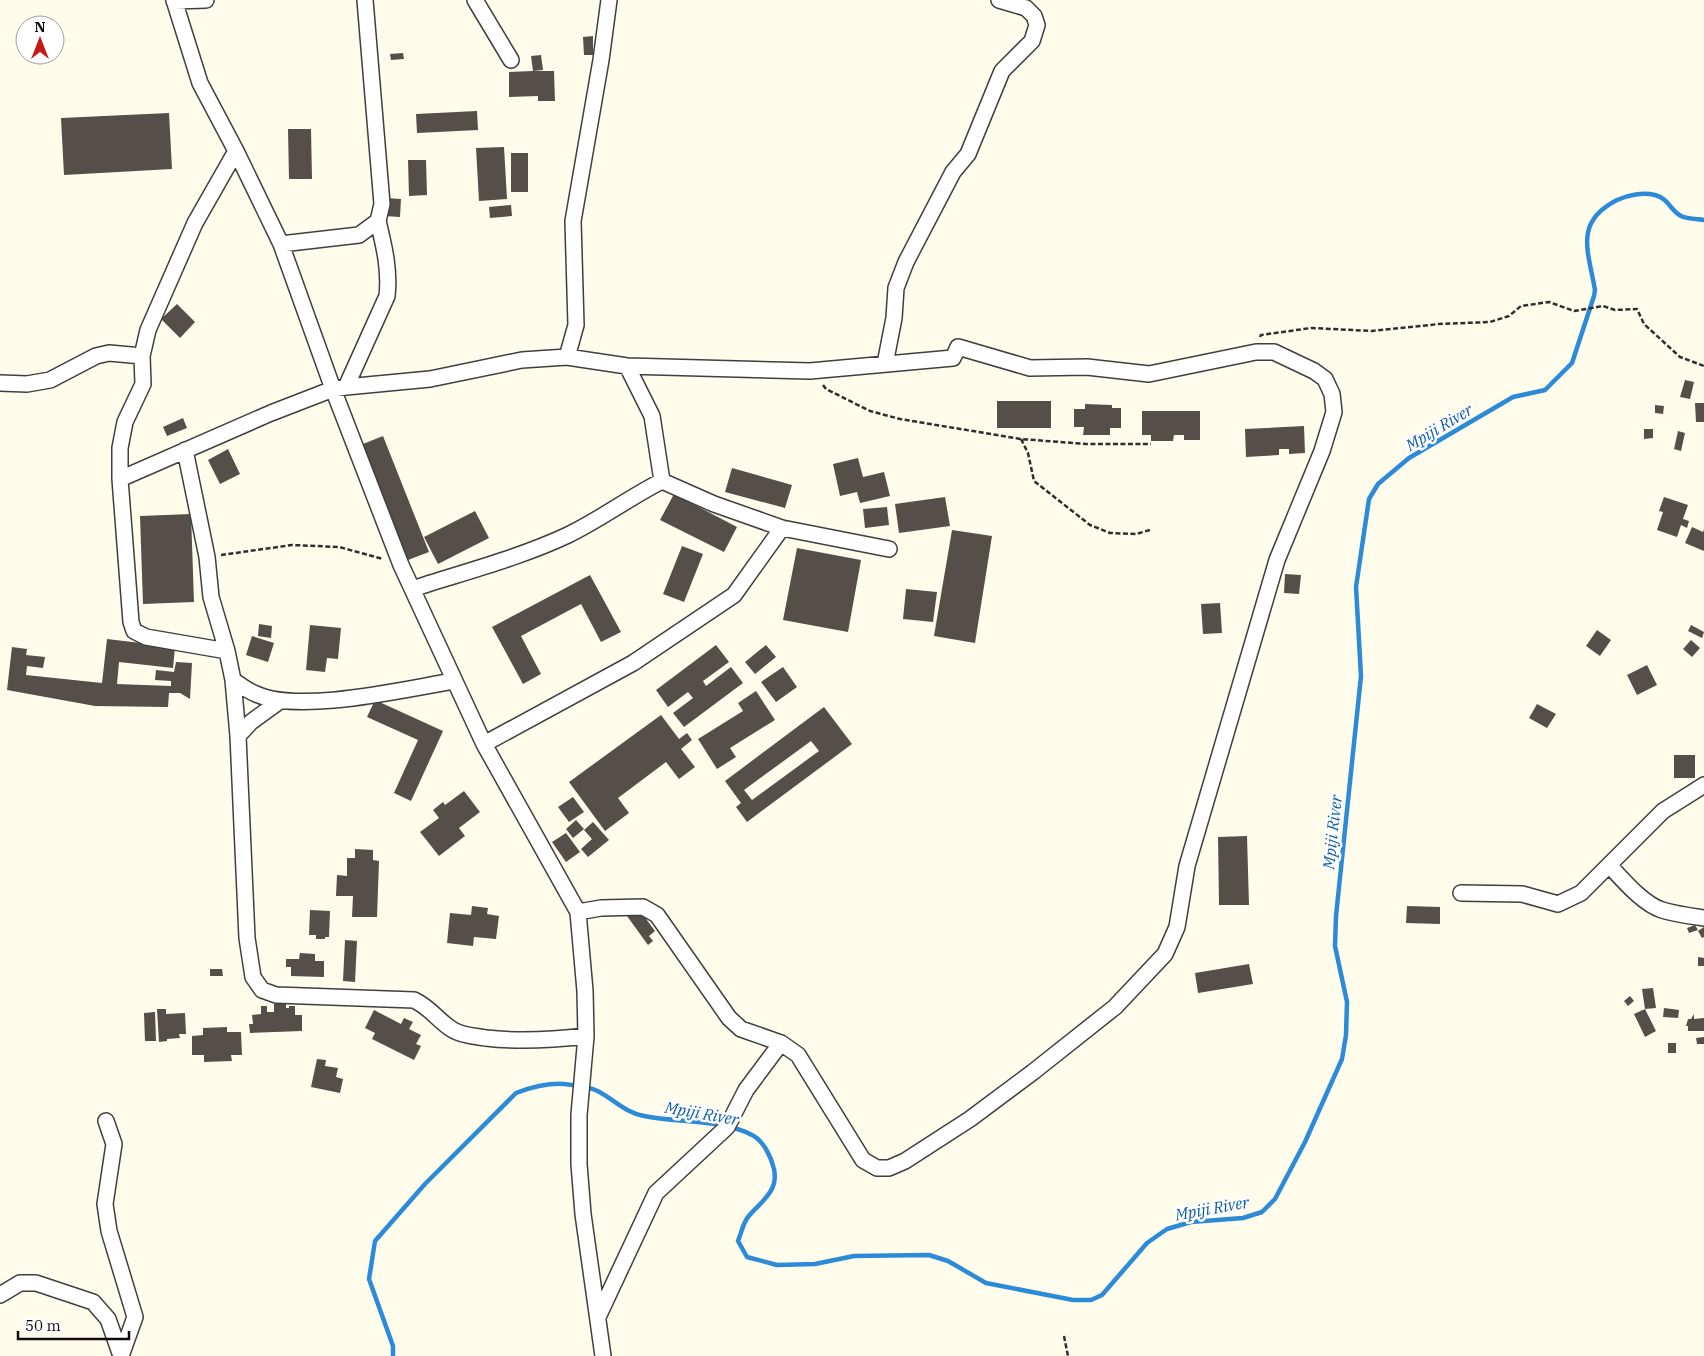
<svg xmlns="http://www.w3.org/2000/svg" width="1704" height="1356" font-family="'IBM Plex Serif',serif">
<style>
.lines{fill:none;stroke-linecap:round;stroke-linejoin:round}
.stream{stroke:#2c8bd9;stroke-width:4.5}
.building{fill:#564e48;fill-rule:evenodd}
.minor-casing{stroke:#3f3f3f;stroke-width:18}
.path{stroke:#2e2e2e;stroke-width:2.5;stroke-dasharray:5 2.5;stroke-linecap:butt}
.minor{stroke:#fff;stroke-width:15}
.labels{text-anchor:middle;stroke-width:5;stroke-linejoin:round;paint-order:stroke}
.water-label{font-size:16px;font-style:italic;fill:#0c5ca8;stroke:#fff}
</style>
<rect width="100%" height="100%" fill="#fffcec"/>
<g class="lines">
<path class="stream" d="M393,1356V1346L369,1279L375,1241L425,1184L516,1093C532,1087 547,1083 564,1084C573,1085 595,1088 601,1093C617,1102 625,1112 644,1116C678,1123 722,1119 752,1135C764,1141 771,1157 774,1169C779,1192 760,1202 748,1217C743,1223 741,1234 738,1241L747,1257L777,1265L815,1264L854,1256L929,1255L948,1261L986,1283L1073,1300H1091L1102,1295L1147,1243L1167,1229L1191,1222L1243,1218L1262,1212L1275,1199L1305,1142L1342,1059L1346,1035L1347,1002L1335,946L1336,916L1361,676L1356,587L1369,499L1378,484L1409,458L1513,397L1545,390L1572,363L1594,296L1595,290C1588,250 1574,222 1617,200C1628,195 1643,192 1655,195C1669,199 1670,210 1681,216C1687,219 1698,219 1704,220"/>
</g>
<path class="building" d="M593,36V55H584L583,37Z
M403,53L404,59L391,60L390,54Z
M541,55L543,70L533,71L531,56Z
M533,71H554L555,101H538V96L509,97V72Z
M477,111L478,130L417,133L416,114Z
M169,113L172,169L64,175L61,118Z
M288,129H311L312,179H289Z
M504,147L507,199L479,201L476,148Z
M511,153H528V192H511Z
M408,160H426L427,195L409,196Z
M386,198L401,199L400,217L385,216Z
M511,205L512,216L490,218L489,207Z
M177,304L195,322L180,338L161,319Z
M1685,380L1694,382L1690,399L1680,397Z
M997,401H1051V428H997Z
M1695,403H1704V422H1696Z
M1085,404L1112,405V408H1121V428H1110V435H1083L1084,427H1074V409H1085Z
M1655,405L1664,406L1663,414L1655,413Z
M1142,411H1200V440H1184V435H1174L1173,441H1151V435H1142Z
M183,418L187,428L167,436L163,427Z
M1304,426L1305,453L1289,454V449H1279V455L1246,457L1245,429Z
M1644,429H1653V438L1644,439Z
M1678,431L1685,433L1681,451L1674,449Z
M383,436L429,552L408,560L363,444Z
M228,449L240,474L220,484L208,460Z
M858,458L863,477L884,472L890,496L860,503L857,492L840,496L833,464Z
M732,468L792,485L785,508L725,492Z
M674,494L737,527L724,552L660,520Z
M945,497L950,526L899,533L895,504Z
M1664,497L1688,505L1683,519L1689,521L1687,528L1681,525L1677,537L1657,530L1663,512L1659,511Z
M887,507L889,525L865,528L863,509Z
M475,511L489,538L438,564L424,537Z
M191,514L194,602L143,604L140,516Z
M1692,527L1703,532L1704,529V551L1685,543Z
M952,530L992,536L975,643L934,636Z
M682,546L703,554L684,602L663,594Z
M797,548L861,560L848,632L783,620Z
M1285,574L1301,575L1299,594L1284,593Z
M590,575L621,632L601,642L581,604L521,636L541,674L523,684L492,627Z
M906,589L937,592L933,622L903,619Z
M1220,603L1222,633L1203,634L1201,604Z
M259,624L272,626L271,638L258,636Z
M310,625L341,628L338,659L327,658L325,672L306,670Z
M1691,625L1704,632L1702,638L1688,631Z
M1597,630L1611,640L1600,656L1586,646Z
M252,636L274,643L268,662L246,655Z
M107,639L175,647L173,668L119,662L117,684L171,686V681L155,680L156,670L174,672L176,662L192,663L190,699L180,693H169L168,707L95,706L7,690L12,647L27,649L26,655L45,657L43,668L27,666L26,675L102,683Z
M1691,640L1700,648L1692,657L1683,649Z
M716,645L729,662L703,681L706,686L731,667L743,683L684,727L673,713L693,698L688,692L668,707L656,690Z
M766,645L776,657L755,674L745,662Z
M1647,665L1657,685L1637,695L1627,675Z
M783,667L797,687L776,702L761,682Z
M756,691L775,720L730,748L736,757L717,769L698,739L743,711L738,703Z
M375,700L443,731L411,801L394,793L418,740L367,717Z
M1537,704L1556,714L1547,728L1529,718Z
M824,707L852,744L747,822L736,807L741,803L725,781ZM811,741L819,751L752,800L744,790Z
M661,715L679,739L687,733L692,740L681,749L695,767L679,779L666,762L618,798L629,813L605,831L569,782Z
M1674,755H1695V778H1674Z
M464,791L480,812L459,828L465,836L439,856L420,832L439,818L433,810L443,802L445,805Z
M573,797L584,812L569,822L558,807Z
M576,820L584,829L573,838L566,829Z
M593,822L609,840L588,857L581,849L592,839L584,830Z
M566,833L580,852L566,862L552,842Z
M1247,836L1249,905H1219L1218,837Z
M355,849L373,850V860L379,861L377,917H352L353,896H336L337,875L347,876V858H355Z
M472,906L488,908L487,914L499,916L496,939L474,937L473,946L447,943L450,913L471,915Z
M1407,906L1440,907V924L1406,923Z
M638,908L655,931L649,936L653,941L648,945L627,916Z
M310,910L330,911L329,937H325V939H316V935H309Z
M1695,925L1698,930L1689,933L1687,928Z
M1704,927V937L1702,938L1698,931Z
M345,940L357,941L355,982L343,981Z
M300,953L315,954V961H324V977L291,976V967H286V959H299Z
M1698,957L1704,958V966H1698Z
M1249,964L1253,984L1198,993L1195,973Z
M210,969H222L223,976H210Z
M1653,988L1656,1008L1645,1009L1656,1031L1645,1037L1634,1014L1645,1009L1642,989Z
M1630,996L1634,1001L1628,1006L1624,1001Z
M286,1003V1008H289V1006H295V1015H302V1031L250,1033L249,1024H253L252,1015L261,1014V1006H267V1012H274V1004Z
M1664,1008L1679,1010L1678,1018L1663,1017Z
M157,1009H166V1014L185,1013L186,1034H179L180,1038L167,1039V1041L159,1042Z
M374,1010L401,1024L404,1018L413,1022L409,1029L421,1035L416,1044L421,1046L414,1060L372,1039L375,1033L365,1028Z
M155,1012L156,1041H145L144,1013Z
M1694,1014V1019L1704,1018V1031H1688V1026H1686L1688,1019H1691Z
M227,1027V1032H241L242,1055H231L232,1061L204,1062V1055H192V1036L203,1035V1028Z
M1704,1037V1044H1697L1696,1038Z
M1668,1043H1676V1053H1668Z
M317,1059L326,1060L325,1066L338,1068L336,1077L343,1079L340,1093L311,1087Z"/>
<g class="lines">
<g class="minor-casing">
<path id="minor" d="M174,0L200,83L236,151L281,244L333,389L401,565L484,744L578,912L585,991L586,1036L579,1115V1164L583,1214L603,1356
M475,0L511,60
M174,1L206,0
M281,244L359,235L378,221L382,204L365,0
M567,357L576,325L573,221L601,60L609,0
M885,364L894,318L896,288L906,262L953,172L968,154L1002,71L1032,41L1037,25L1034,16L1026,8L999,0
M627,366L652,416L662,481L714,504L782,528L889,549
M0,383L27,384L50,380L96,356L109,353L142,356
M346,387L387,296C390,270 384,246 378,221
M185,450L207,557L211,597L227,651L233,680L238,736L247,938L253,977L262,990L276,995L414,1000C431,1008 438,1021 453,1030C463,1036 475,1036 486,1038C520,1042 552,1040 586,1036
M120,479L271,413L333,389L346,387L430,379L522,360L567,357L627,366L810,371L953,358L958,347L1030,368L1087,367L1149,374L1256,352H1274L1314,371L1325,379L1332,394L1334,412L1322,451L1277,560L1187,866L1177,927L1165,954L1115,1007L1033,1072L970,1119L905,1161L889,1168H877L863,1160L798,1055L781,1043L741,1029L729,1018L657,915L643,907L601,908L578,912
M412,589C464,572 519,558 568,535C601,519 630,497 662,481
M227,651L146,637L134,631L131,622L120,479V448L125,422L143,384L142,356L148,330L195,223L236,151
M233,680C240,685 248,691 256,694C300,714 404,689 454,681
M238,736L251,722L280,701
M484,744L633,663L734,595L782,528
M1609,865C1622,879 1643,904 1662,910C1675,914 1690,916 1704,918
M1461,893L1522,894L1558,904L1581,893L1663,811L1704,785
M106,1121L114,1144L105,1204L109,1231L135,1317L121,1356
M0,1295L20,1283H36L93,1302L108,1319L121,1356
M598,1317L656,1193L727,1127L746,1090L781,1043"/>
</g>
<path class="path" d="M1260,337L1261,335L1311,328L1372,331L1439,324L1490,322L1509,316L1521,306L1549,302L1574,311L1603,306L1615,310L1637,309L1644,324L1680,357L1704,366
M823,385L826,389L870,411L900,419L1021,439L1086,444H1151
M1021,439L1028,453L1034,481L1090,525L1110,533L1136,534L1150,530
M221,555L292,545L339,547L383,559
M1064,1336L1068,1356"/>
<use href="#minor" class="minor"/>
</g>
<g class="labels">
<g class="water-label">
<text transform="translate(1439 427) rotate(-31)" y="6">Mpiji River</text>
<text transform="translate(1332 832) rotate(-84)" y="6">Mpiji River</text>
<text transform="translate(702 1113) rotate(10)" y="6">Mpiji River</text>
<text transform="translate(1212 1208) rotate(-10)" y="6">Mpiji River</text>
</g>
</g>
<g transform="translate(40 40)"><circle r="24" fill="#ffffff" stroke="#9e9e9e"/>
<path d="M0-4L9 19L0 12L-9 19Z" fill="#c81919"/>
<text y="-8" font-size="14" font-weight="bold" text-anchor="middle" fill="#0c0c0c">N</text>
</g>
<path d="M18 1331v8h111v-8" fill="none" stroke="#0c0c0c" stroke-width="2.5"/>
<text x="25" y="1331" font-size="15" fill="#0c0c0c" stroke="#ffffff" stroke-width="4" paint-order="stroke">50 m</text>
</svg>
